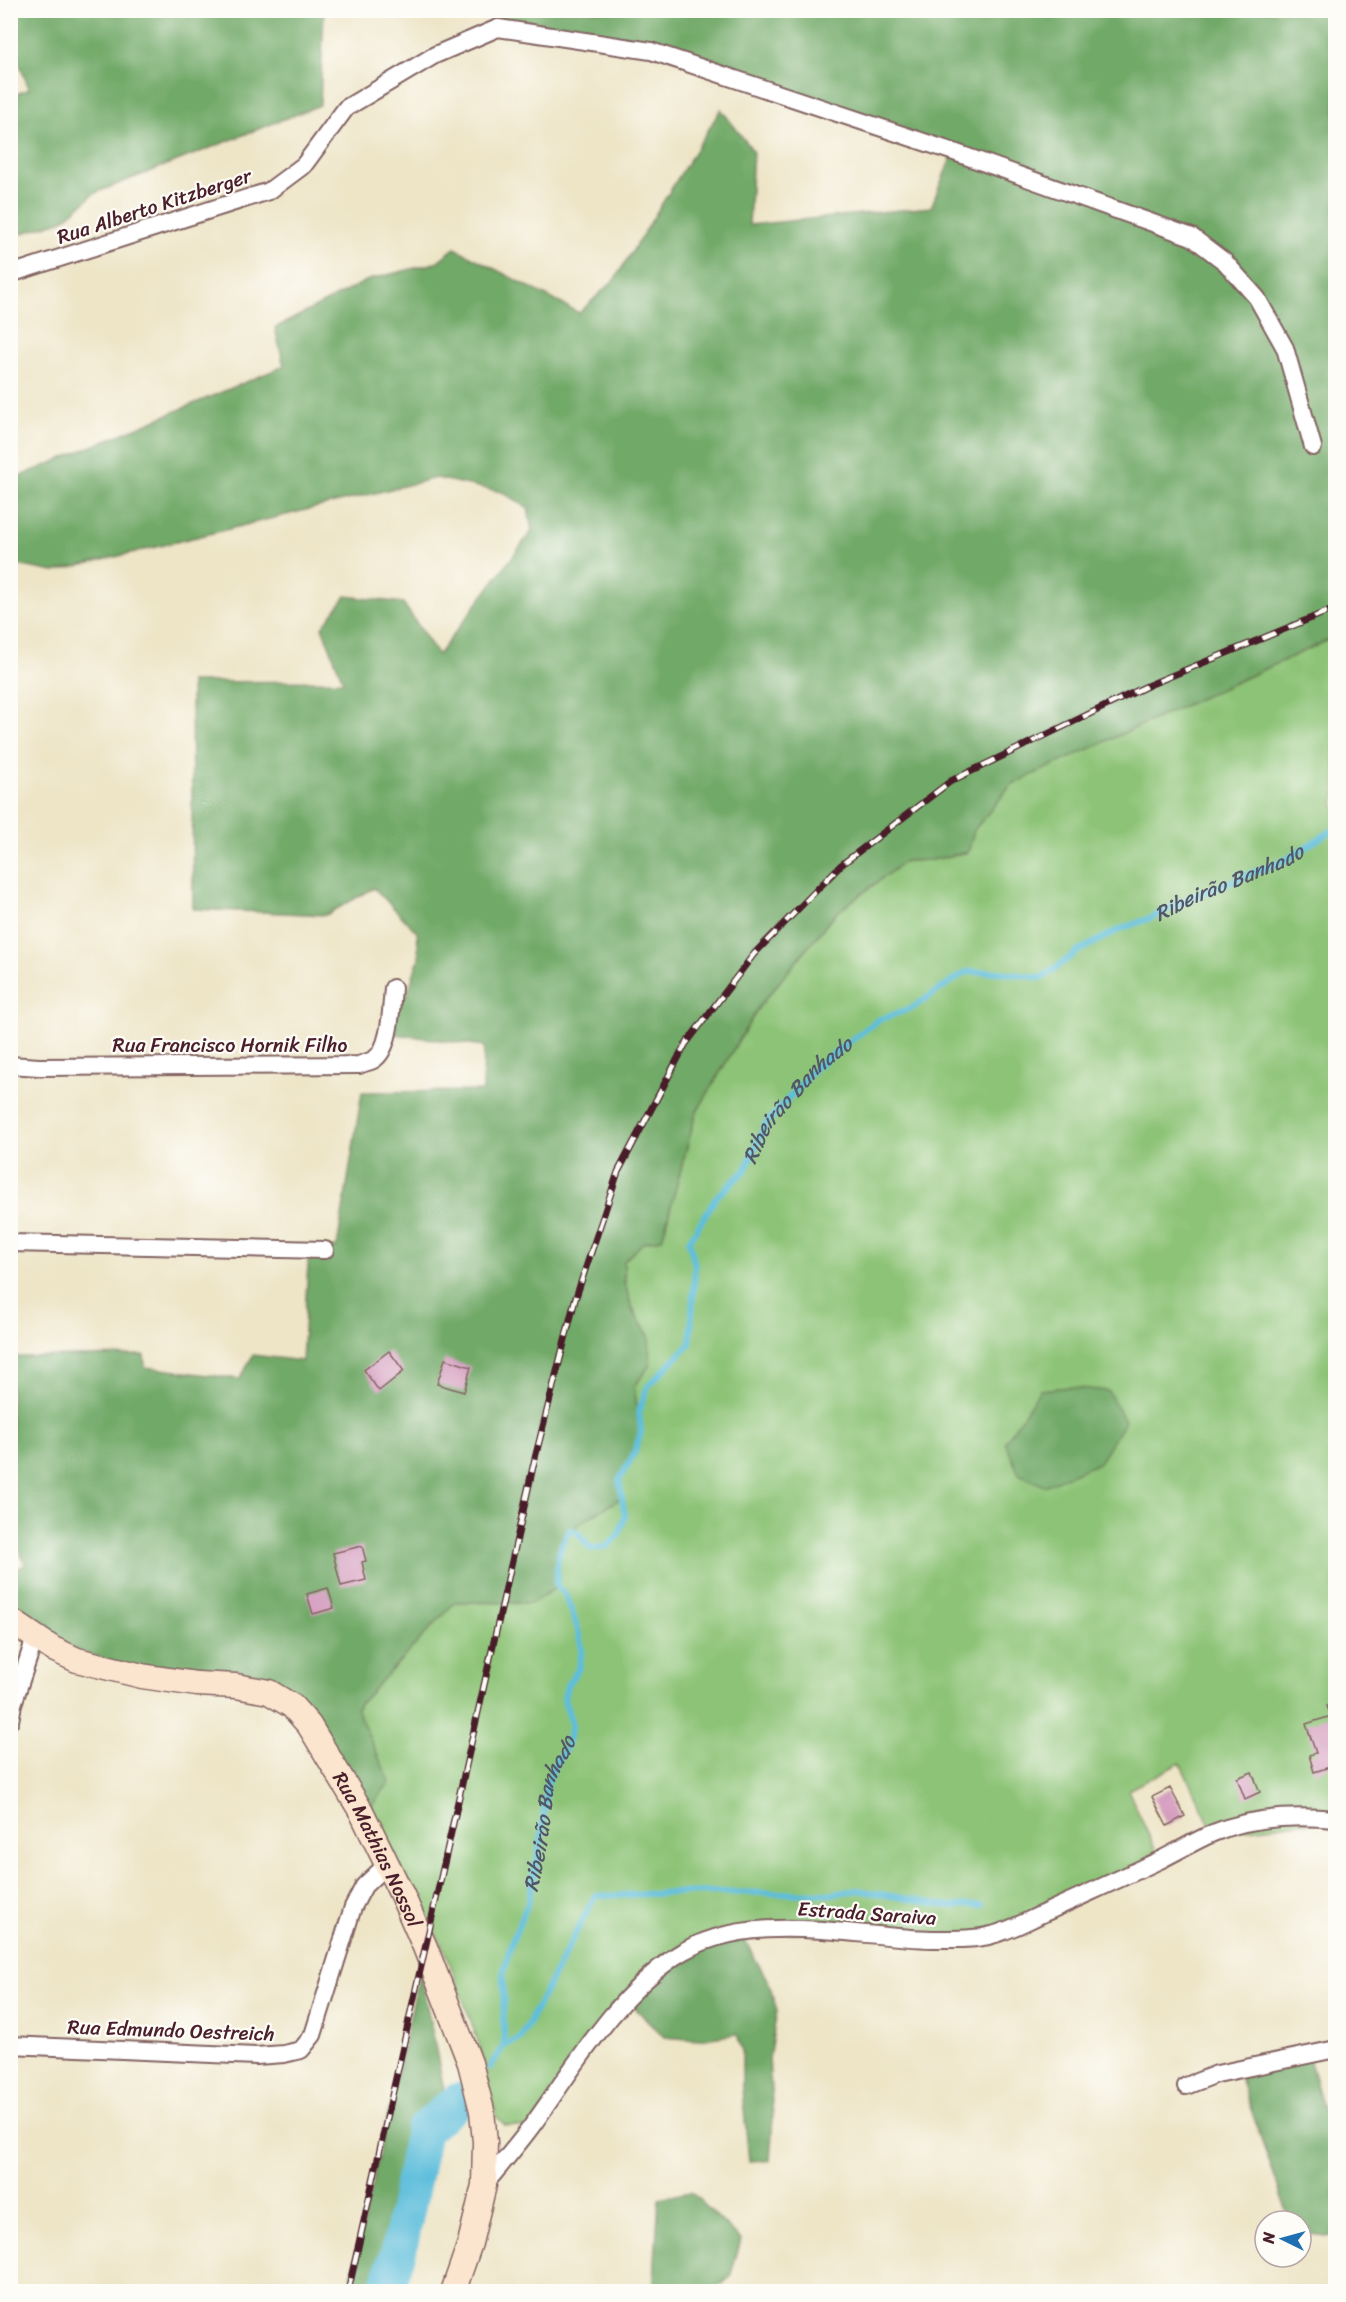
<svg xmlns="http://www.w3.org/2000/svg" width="1346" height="2302" font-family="Sriracha,sans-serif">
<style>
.green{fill:#8cc376;stroke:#6b7150;stroke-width:1.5}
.forest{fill:#71a967;stroke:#5e6449;stroke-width:1.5}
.water{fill:#5dbedb;stroke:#546e83;stroke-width:1.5}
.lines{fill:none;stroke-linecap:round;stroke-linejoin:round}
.stream{stroke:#5dbedb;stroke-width:6}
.river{stroke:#5dbedb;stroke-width:36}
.building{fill:#d69fc1}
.street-casing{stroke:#836462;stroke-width:20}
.secondary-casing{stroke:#836462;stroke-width:27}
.street{stroke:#fff;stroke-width:16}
.secondary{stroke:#fbe5cf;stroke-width:24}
.rail-casing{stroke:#4a1f2b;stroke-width:7}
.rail{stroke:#fdfcf7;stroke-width:4.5;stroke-dasharray:14;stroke-linecap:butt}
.labels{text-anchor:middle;stroke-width:4.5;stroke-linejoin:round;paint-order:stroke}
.street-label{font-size:20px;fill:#4a1f2b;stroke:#fdfcf7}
.water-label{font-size:21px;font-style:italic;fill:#515769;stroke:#fdfcf7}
</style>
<rect width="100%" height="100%" fill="#fdfcf7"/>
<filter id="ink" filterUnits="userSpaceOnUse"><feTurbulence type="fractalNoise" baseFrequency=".0167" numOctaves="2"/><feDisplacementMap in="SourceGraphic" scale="12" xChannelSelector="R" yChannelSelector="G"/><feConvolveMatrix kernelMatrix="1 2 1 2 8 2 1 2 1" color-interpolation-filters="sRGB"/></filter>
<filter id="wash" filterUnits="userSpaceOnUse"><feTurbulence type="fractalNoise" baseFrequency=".008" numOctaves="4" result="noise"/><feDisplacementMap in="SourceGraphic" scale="24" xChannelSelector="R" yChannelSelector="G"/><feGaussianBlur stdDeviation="1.35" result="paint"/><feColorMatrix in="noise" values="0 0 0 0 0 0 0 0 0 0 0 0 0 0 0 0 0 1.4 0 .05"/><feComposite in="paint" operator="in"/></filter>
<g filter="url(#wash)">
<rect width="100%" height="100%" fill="#eee5c7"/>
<path class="green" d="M1335,637V1819L1214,1833L1180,1763L1128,1790L1160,1860L991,1936L740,1932L639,1985L530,2128L505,2125L496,2116L479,2044L445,1950L369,1809L356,1708L455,1602L532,1603L556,1587V1565L563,1539L619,1480L634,1454L641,1432L634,1387L649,1336C631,1309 624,1294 624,1261L644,1241L662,1239L696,1113L758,1008L835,914L905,861L931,860L968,852L974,830L1012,784Z"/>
<path class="forest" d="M11,10L324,11L320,105L95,193L63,220L11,237V96L29,89L11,42Z
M495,11H1335V637L1012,784L974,830L968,852L931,860L905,861L835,914L758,1008L696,1113L662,1239L644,1242L624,1261V1282L633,1312L649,1336L650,1365L634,1387L641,1432L634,1454L619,1480L621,1498C576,1527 555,1527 557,1587L532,1603L455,1602L356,1708L390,1782L369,1809L295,1699L143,1670L78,1651L11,1614L10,1572L25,1565L11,1528V1357L144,1355L145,1367L240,1379L253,1355L302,1361L309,1249L337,1247L362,1092L483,1091L484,1046L388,1033L392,993L407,995L419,958L417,932L374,888L326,915L193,909L191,682L343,681L322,627L346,596L403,603L438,655L532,531L528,508L502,492L436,478L54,572L11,564V480L284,366L275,328L368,280L435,263L455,248L579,313L615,279L721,109L753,151L749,225L931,207L953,153L651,51L498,28Z
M1069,1387L1108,1391L1125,1421L1099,1463L1044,1486L1019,1474L1005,1442L1040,1390Z
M740,1932L769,1983L777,2011L769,2059L773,2118L770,2160L749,2161L742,2089V2050L737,2034L699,2040L664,2037L626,1999L675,1956Z
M420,1972L448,2109L423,2131L399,2250L401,2291H348Z
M1308,2054L1331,2137H1335V2237L1301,2233V2221H1290L1237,2069Z
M691,2192L741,2240L730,2277L714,2291H653L659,2198Z"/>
<path class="water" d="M1335,433V468L1327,466Z"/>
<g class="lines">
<g class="stream">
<path d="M504,2046L521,2038L595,1896L708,1892L832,1894L857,1890L950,1906L982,1905"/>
<path id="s1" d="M490,2068L504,2046L503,1974L511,1944L528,1903L541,1840L547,1784L555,1764L566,1748L572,1725L564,1699L567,1685L579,1668L582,1649L577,1626L565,1594L557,1587C556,1567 557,1547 570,1530L577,1532L591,1549L608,1546L619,1534L625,1516L619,1480L634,1454L641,1432L639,1411L648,1386L690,1344L695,1266L689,1241L717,1196L745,1171L765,1125L816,1067L878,1020L912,1008L966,972H999L1042,978L1077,952L1118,930L1153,917L1190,898L1287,859L1336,828"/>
</g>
<path class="river" d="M386,2292L399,2250L423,2130L458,2101"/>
</g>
<g id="blocks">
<path class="building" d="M389,1351L404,1371L379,1391L364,1370Z
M445,1359L471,1367L464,1392L437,1384Z
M362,1546L366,1561L362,1562L366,1580L341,1586L333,1553Z
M328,1588L334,1608L313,1614L307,1594Z
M1336,1660V1678H1335L1330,1661Z
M1336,1704V1765L1314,1772L1309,1755L1316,1753L1306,1724L1331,1716L1327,1706Z
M1252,1772L1260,1792L1245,1799L1237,1778Z
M1170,1788L1185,1816L1167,1826L1152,1797Z"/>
</g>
</g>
<g filter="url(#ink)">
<use href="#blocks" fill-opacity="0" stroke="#836462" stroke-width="1.5"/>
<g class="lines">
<g class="street-casing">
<path id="street" d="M10,274L269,191L304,165L346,108L435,55L498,28L651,51L954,152L1192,237L1225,262L1257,298L1285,348L1313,447
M10,1065L39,1067L359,1065C363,1063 369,1062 373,1060C391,1050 391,1007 393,988
M10,1243L325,1250
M10,1721L13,1704L35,1638
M10,2045L256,2056L284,2054L301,2050L313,2035L353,1907L364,1886L387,1864
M1186,2086L1217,2074L1336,2049
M484,2185C500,2166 516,2147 531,2127C575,2067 612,2000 674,1957C746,1908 852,1937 932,1939C951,1939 974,1940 992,1935C1012,1930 1032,1918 1051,1910C1088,1893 1124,1877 1160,1860C1178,1851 1195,1841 1213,1833C1251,1817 1295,1815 1336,1819"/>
</g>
<g class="secondary-casing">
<g id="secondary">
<path id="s2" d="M10,1620L53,1649L77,1660L142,1676L197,1684L236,1686L269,1692L292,1706L309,1725L361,1811L403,1897L425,1947L470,2063L482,2111L485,2142L484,2185L470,2243L453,2292"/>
</g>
</g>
<use href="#street" class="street"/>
<use href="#secondary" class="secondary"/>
<g class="rail-casing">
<path id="rail" d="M348,2292L535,1458L575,1300L618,1172L685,1045L754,954L841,865L951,781L1149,685L1336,608"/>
</g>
<use href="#rail" class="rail"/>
</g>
</g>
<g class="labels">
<g class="street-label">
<text transform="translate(154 206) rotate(-18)" y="7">Rua Alberto Kitzberger</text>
<text x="230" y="1052">Rua Francisco Hornik Filho</text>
<text dy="7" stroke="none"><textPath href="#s2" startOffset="468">Rua Mathias Nossol</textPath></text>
<text transform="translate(867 1913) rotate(4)" y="7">Estrada Saraiva</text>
<text transform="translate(171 2030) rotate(2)" y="7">Rua Edmundo Oestreich</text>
</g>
<g class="water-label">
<text dy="7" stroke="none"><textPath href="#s1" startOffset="1635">Ribeirão Banhado</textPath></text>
<text dy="7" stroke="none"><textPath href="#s1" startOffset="1131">Ribeirão Banhado</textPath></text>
<text dy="7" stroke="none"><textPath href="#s1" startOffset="266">Ribeirão Banhado</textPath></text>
</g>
</g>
<rect width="1346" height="2302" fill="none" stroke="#fdfcf7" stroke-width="36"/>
<g transform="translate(1283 2239) rotate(275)"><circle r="28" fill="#fdfcf7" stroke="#b5a4a5" stroke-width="1.5"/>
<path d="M0-4.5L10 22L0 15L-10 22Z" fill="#1f6fb2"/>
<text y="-9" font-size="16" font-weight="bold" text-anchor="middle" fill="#4a1f2b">N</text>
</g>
</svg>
